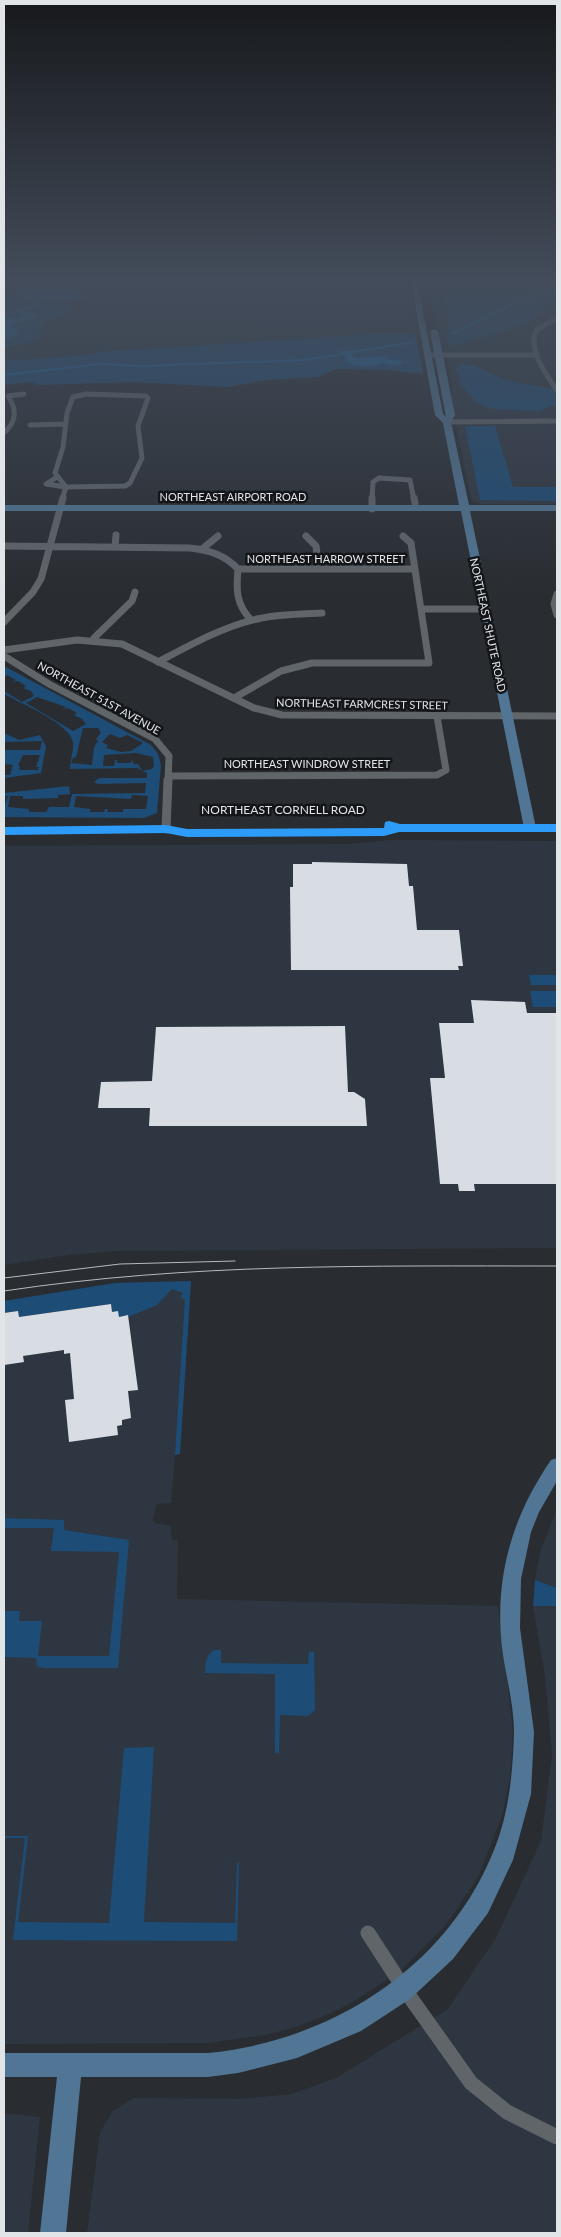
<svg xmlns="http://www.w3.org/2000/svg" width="561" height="2237" font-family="Lato,sans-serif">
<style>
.built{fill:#2e3741}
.green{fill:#1d4c76;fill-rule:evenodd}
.water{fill:#1a68a9}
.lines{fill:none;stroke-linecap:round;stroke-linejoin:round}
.stream{stroke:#1a68a9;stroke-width:2}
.building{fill:#d8dde4}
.street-far3{stroke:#60656a;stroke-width:5}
.street-far2{stroke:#60656a;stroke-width:7}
.street-far1{stroke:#60656a;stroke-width:9}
.street{stroke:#60656a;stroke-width:15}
.secondary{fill:#517695;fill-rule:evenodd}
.highway{fill:#2d9cf9;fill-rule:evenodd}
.tram{stroke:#b6babd;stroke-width:1}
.labels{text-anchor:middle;stroke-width:5;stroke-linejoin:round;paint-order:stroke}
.far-street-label{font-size:11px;fill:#e2e5e8;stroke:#131518}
.street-label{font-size:12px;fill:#e2e5e8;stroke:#131518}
</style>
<rect width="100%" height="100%" fill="#292d32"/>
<path class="built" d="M4,282H409L419,335L4,363Z
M427,282H557V504H481L473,502L471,498L451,400L452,385L446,352L441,348Z
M390,840L557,841V1248L117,1251L68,1255L4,1265V846L351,844Z
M191,1281L180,1454L175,1455L171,1503L157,1504L153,1518L154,1523L171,1526L172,1540H178L177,1599L498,1606L513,1731L510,1778L502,1816L478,1877L446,1925L398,1973L351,2003L329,2014L296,2027L265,2035L208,2043L4,2044V1301L115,1283Z
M557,1509V1588L535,1580L540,1552Z
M533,1606H557V2233H87L100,2132L113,2111L134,2098L242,2099L292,2094L336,2078L448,2009L496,1938L541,1841L552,1755L545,1676Z
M4,2113L40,2117L28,2233H4Z"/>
<path class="green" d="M29,282H100L94,287L78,292L87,296L70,303V310C61,319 43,317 38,330L41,335L30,342L4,348V292Z
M557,282V297L538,317L528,323L458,345H452L447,339L448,316L443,298L444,291L527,290Z
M390,333L416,335L423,374L388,370L336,369L318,377L267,380L227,387L134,382L39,385L32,382L4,385V361L98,354V352Z
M460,364L474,365L505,380L557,390V405C549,405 546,409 539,411C532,412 523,410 516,410C484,410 477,407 459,381L460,377L456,369Z
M465,426H495L513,487H557V501L480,500Z
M4,666L151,745L158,754L161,765L157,813L144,818L4,817V807L8,796H4V793L69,786L70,794L145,793L146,783L98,784L94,782L99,778H147V773L137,768L70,769C70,760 74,751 73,742C69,723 20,703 4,694V691L22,702L34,696L31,691L23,688L26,686L18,681L12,682L16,680L7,675L4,677ZM37,697L66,707L62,709L68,708L77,713L74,715L82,719L86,724L73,731L26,703ZM83,728H98L101,733L96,739L98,741L94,747L92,765L71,763L73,758L76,757ZM110,734L120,738L127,735L143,743L131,751L121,752L106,748L108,745L102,742ZM136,753L153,757L154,766L152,769L142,771L138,764H133V760L130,763H117V760H115L114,766H103L104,755ZM58,795L72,794L69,807H49L46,812H29V809L8,807L10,796H23V799L58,798ZM132,795L148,796L146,809H123V812H107L108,809H105L104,812H90V809L74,807L76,796L131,799Z
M4,733L19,740L40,735L46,747L41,773L4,778V775H10L13,765L4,764L5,750H40L42,741L4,742ZM23,755H40L36,767H39L38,770H19L20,766L18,765Z
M529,975H557V985H531Z
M530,991H557V1007H533Z
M191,1281L180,1454L175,1455L185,1299L180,1298L183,1293L172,1289L157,1305L128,1317L127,1315L119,1317L112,1312L111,1304L19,1317L18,1311L4,1313V1301L115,1283Z
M4,1518L64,1520V1530L129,1540L118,1668H43L37,1666L36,1658L4,1657V1611H20L19,1621H42L38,1656H109L119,1552L51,1551L54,1528H4Z
M535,1580L557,1588V1606H533Z
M214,1650H221V1663L308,1664L309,1652H314L315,1710L308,1716L280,1715L279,1753H275V1674L205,1673C206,1663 205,1656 214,1650Z
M154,1747L144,1922L235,1923L237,1863H239L237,1941L13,1940L25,1838H4V1836H28L18,1922L109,1923L124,1748Z"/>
<path class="water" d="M27,289L46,294L63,291L85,296L69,301L62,298H45L36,301L25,298L18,291Z
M18,311L38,315L37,318L11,324V327L18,330L17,334L4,340V318L22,317Z
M340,351H352L353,358L390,356L384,359L399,360L403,363L397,366L383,363C379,366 353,368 348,362C346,360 343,355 340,351Z"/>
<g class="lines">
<path class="stream" d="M58,292L54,288L74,285L61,282
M18,311L37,306L33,299L35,298
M452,334L517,302L557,288
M4,375L99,364L142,366L305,360L413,342"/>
</g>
<path class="building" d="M312,862L407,864L409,886H413L417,930H459L463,966H458L459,970H291L290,887H293V864H312Z
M471,1000L525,1002L527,1013H557V1184H474L475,1191H459L458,1184H440L430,1078H445L439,1023H474Z
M345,1026L348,1092H354L365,1099L367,1126H149L150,1108H98L101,1082L152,1081L156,1027Z
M111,1304L112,1312L118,1311L119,1317L128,1315L138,1390L128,1391L131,1418L122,1420V1425L117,1426L118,1435L69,1442L65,1400L74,1399L70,1353L64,1354V1350L23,1356L24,1362L4,1365V1313L18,1311L19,1317Z"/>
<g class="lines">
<path class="street-far3" d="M557,318L536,330C528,352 546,373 557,391
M428,355H537
M86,394L146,396L148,398L138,426L142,458L130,483L125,486L66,487L55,473L63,447L67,413L73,397Z
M447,422L557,421
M30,425L65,424
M4,433C17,421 17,410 8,396L24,394
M57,477L46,484L66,487
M62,500L66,487
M372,500L373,482L379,478L410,480L414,500"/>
<path class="street-far2" d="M414,498L415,503
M372,509V498
M306,536L316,546L319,569
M4,546L190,548C209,550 225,555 238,569C236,590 236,604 251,620
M115,547L116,535
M202,549L218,536
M238,569H415
M557,594L554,604L557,615
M422,609H484
M4,622L33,592L41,579L63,498
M94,638L132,601L135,592
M4,650L77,640L122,644L254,708L282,715L557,716
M4,656L49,684L155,739L169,756L168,781
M158,662C190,645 222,627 257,619C278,614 300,614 322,613
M234,698L281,671L312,663H429L411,543L403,536
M169,776L437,775L446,770L437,716"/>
<path class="street-far1" d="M166,829L168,780"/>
<path class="street" d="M368,1933L405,1990L471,2083L507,2112L557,2137"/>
<path class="secondary" d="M411,282H417L443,414L446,417L430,331L434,329L438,331L455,415L451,422L469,505H557V511H470L536,828L530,832L524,828L461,511H4V505H459L443,423L435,415Z
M557,1458V1481L539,1512L531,1532L521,1579L520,1628L534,1732L531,1794L513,1860L488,1913L453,1959L410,1999L361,2031L297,2058L238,2073L208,2077H81L66,2233H40L57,2077H4V2053H208C331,2041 447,1968 494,1850C509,1814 513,1771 514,1732C514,1706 507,1681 503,1655C493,1583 510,1520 551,1460Z"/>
<path class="highway" d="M389,821L400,824H557V832H399L384,836L187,837L166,833L4,835V827L166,825L187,829L384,828L385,822Z"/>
<path class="tram" d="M4,1278L120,1264L235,1261
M4,1291C190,1263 370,1266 557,1266"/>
</g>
<linearGradient id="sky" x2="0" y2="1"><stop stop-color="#17191c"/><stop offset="0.47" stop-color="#434c5a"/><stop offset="1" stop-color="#434c5a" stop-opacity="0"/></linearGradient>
<rect width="561" height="595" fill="url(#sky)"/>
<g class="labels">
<g class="far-street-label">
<text x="233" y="501">NORTHEAST AIRPORT ROAD</text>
<text x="326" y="563">NORTHEAST HARROW STREET</text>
<text transform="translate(488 625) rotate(78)" y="4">NORTHEAST SHUTE ROAD</text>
<text transform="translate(99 698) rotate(29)" y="4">NORTHEAST 51ST AVENUE</text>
<text transform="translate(362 704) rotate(1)" y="4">NORTHEAST FARMCREST STREET</text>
<text x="307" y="768">NORTHEAST WINDROW STREET</text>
</g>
<g class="street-label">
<text x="283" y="814">NORTHEAST CORNELL ROAD</text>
</g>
</g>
<rect width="561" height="2237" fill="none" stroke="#e2e5e8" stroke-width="10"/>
</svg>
